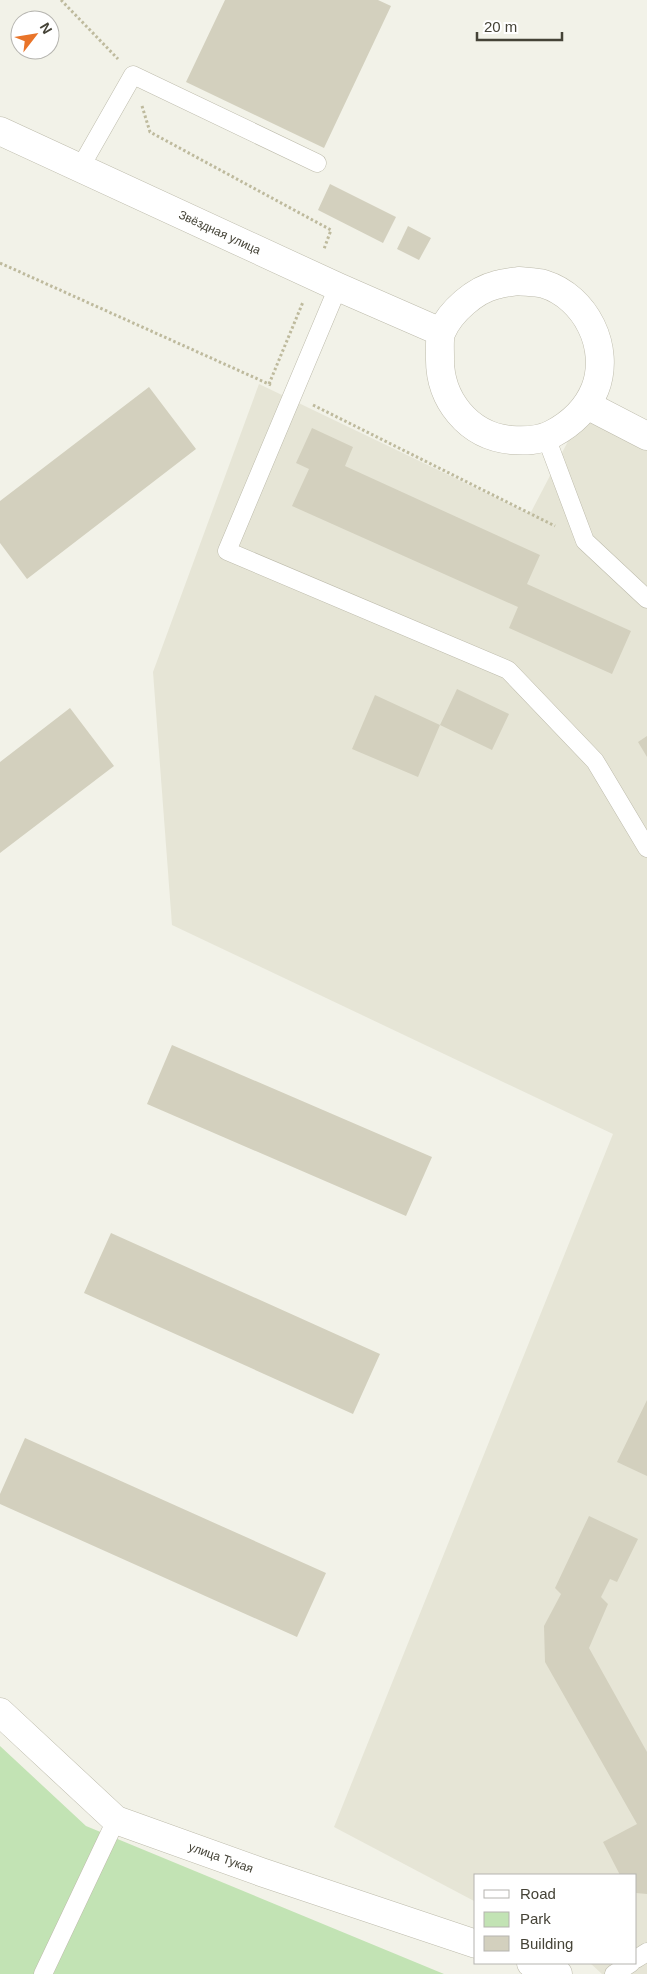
<svg xmlns="http://www.w3.org/2000/svg" width="647" height="1974" font-family="Helvetica,sans-serif">
<style>
.residential{fill:#e6e5d6}
.green{fill:#c2e3b4}
.building{fill:#d3d0be}
.lines{fill:none;stroke-linecap:round;stroke-linejoin:round}
.service-casing{stroke:#bdbbab;stroke-width:19}
.minor-casing{stroke:#bdbbab;stroke-width:29}
.path{stroke:#beba9d;stroke-width:3;stroke-dasharray:2.5 2.5;stroke-linecap:butt}
.service{stroke:#fff;stroke-width:18}
.minor{stroke:#fff;stroke-width:28}
.labels{text-anchor:middle;stroke-width:4;stroke-linejoin:round;paint-order:stroke}
.street-label{font-size:12px;fill:#454337;stroke:#fff}
</style>
<rect width="100%" height="100%" fill="#f2f2e8"/>
<path class="residential" d="M259,384L530,514L587,405L647,436V1974H602L590,1963H636V1875H476V1902L334,1827L613,1134L172,925L153,672Z"/>
<path class="green" d="M0,1746L86,1826L444,1974H0Z"/>
<path class="building" d="M225,0H378L391,6L324,148L186,82Z
M330,184L396,217L383,243L318,210Z
M408,226L431,238L419,260L397,249Z
M149,387L196,449L27,579L0,543V501Z
M312,428L353,447L345,466L540,555L527,584L631,631L612,674L509,628L518,607L292,506L309,469L296,463Z
M457,689L509,714L492,750L440,725L418,777L352,749L375,695L440,725Z
M70,708L114,766L0,853V762Z
M647,736V757L638,742Z
M172,1045L432,1157L406,1216L147,1104Z
M111,1233L380,1354L353,1414L84,1293Z
M647,1400V1476L617,1462Z
M25,1438L326,1573L297,1637L0,1504V1494Z
M589,1516L638,1539L617,1582L610,1579L601,1597L608,1604L589,1648L647,1752V1894L636,1893V1875H620L603,1842L637,1824L545,1662L544,1626L561,1594L555,1588Z"/>
<g class="lines">
<g class="service-casing">
<path id="service" d="M80,168L133,75L317,163
M338,287L227,551L508,670L595,761L647,848
M546,437L585,541L647,599
M636,1959L647,1952
M43,1974L116,1820
M614,1974L631,1963"/>
</g>
<g class="minor-casing">
<g id="minor">
<path id="s1" d="M0,131L338,287L441,332"/>
<path d="M518,281C526,282 536,282 544,284C586,297 611,348 595,389C587,409 571,424 552,434C539,441 525,441 511,440C468,436 439,399 440,357C440,349 439,337 442,331C451,311 475,290 496,285C503,283 511,282 518,281Z"/>
<path d="M587,405L647,436"/>
<path id="s2" d="M0,1712L116,1820L261,1872L476,1944"/>
<path d="M531,1963L558,1974"/>
</g>
</g>
<path class="path" d="M61,0L118,59
M142,106L150,132L331,230L324,249
M0,263L271,385
M269,384L303,302
M313,405L555,526"/>
<use href="#service" class="service"/>
<use href="#minor" class="minor"/>
</g>
<g class="labels">
<g class="street-label">
<text dy="4" stroke="none"><textPath href="#s1" startOffset="242">Звёздная улица</textPath></text>
<text dy="4" stroke="none"><textPath href="#s2" startOffset="270">улица Тукая</textPath></text>
</g>
</g>
<rect x="474" y="1874" width="162" height="90" fill="#ffffff" stroke="#b5b4af"/>
<rect x="484" y="1890" width="25" height="8" fill="#ffffff" stroke="#b5b4af"/>
<text x="520" y="1899" font-size="15" fill="#454337">Road</text>
<rect x="484" y="1912" width="25" height="15" fill="#c2e3b4" stroke="#b5b4af"/>
<text x="520" y="1924" font-size="15" fill="#454337">Park</text>
<rect x="484" y="1936" width="25" height="15" fill="#d3d0be" stroke="#b5b4af"/>
<text x="520" y="1949" font-size="15" fill="#454337">Building</text>
<g transform="translate(35 35) rotate(59)"><circle r="24" fill="#ffffff" stroke="#b5b4af"/>
<path d="M0-4L9 19L0 12L-9 19Z" fill="#e97429"/>
<text y="-8" font-size="14" font-weight="bold" text-anchor="middle" fill="#454337">N</text>
</g>
<path d="M477 32v8h85v-8" fill="none" stroke="#454337" stroke-width="2.5"/>
<text x="484" y="32" font-size="15" fill="#454337" stroke="#ffffff" stroke-width="4" paint-order="stroke">20 m</text>
</svg>
